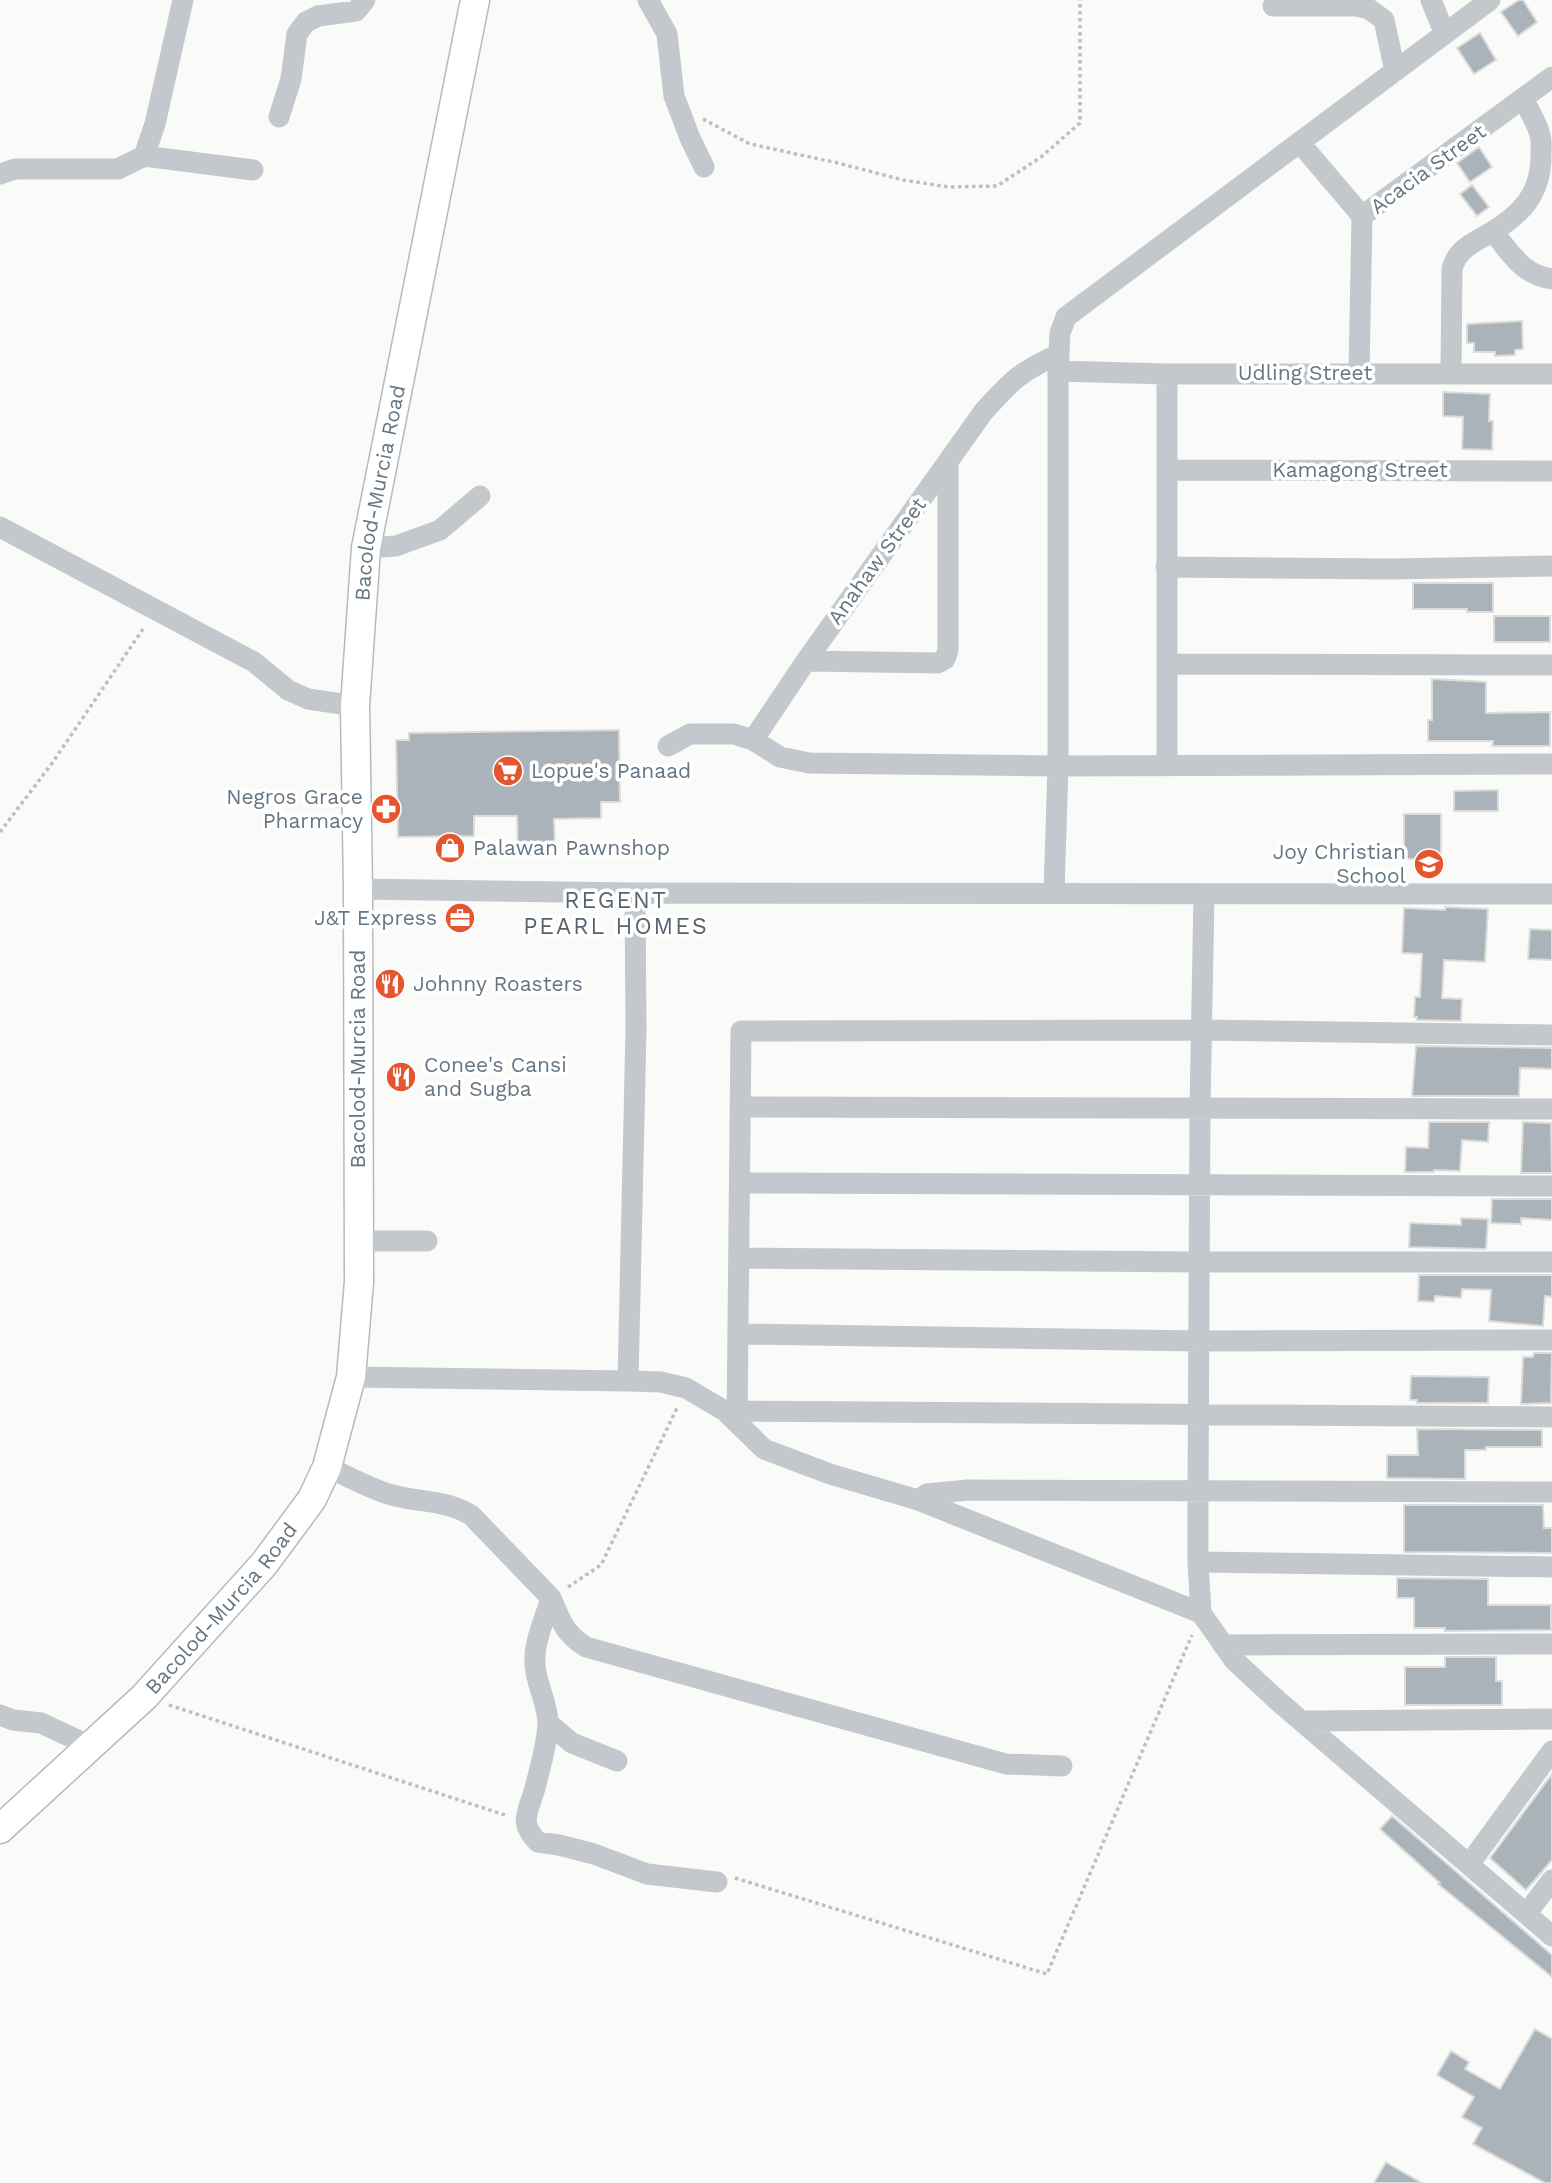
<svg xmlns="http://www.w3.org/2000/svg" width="1552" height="2183" font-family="'Work Sans',sans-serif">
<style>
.building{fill:#aab3b9;stroke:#dcdcda;stroke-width:2}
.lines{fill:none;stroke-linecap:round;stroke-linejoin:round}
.major-casing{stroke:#b5babe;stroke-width:31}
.path{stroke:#bbbfc2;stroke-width:3.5;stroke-dasharray:3.5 3.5;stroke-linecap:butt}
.minor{stroke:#c3c8cc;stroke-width:21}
.major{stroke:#fff;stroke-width:28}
.labels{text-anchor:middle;stroke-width:7;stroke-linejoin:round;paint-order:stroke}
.street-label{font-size:21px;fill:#657683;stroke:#fff}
.poi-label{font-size:21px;fill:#657683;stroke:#fff;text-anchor:start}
.neighbourhood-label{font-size:23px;letter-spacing:2px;fill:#57646e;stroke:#fff}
</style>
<rect width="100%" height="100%" fill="#fafaf8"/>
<path class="building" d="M1519,0H1523L1537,22L1518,36L1501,12Z
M1480,33L1496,60L1474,74L1457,48Z
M1479,147L1492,167L1470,182L1457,163Z
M1472,185L1489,207L1477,216L1460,194Z
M1522,321L1523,349L1515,350V355L1495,356V352H1474V343H1467V324Z
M1443,392L1490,394L1489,421H1493L1492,450L1462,449L1463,417L1443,416Z
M1413,583H1493V612H1467V609H1413Z
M1494,616H1550V642H1494Z
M1432,679L1486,682V713L1550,712V746H1492L1493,741H1428V720H1432Z
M619,730L620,802H601V818L554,819L555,854H518L517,816H474V836L398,837L396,740H409V733Z
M1498,790V811H1454V791Z
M1404,814H1441V859H1404Z
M1445,907L1488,909L1485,962L1444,960L1442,998L1462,999L1461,1021L1417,1020V1017H1414L1415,997H1420L1422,954L1402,953L1404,908L1445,910Z
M1530,929L1552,930V960L1528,959Z
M1416,1046L1552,1048V1069L1520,1068L1519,1096H1412Z
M1429,1122H1489L1488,1142L1462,1140L1460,1171L1434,1170V1172H1405L1406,1147L1428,1148Z
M1523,1122L1551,1123L1552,1173H1521Z
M1492,1199H1552V1220L1521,1218V1224L1491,1223Z
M1461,1218L1488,1219L1486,1249L1409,1247L1410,1223L1461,1225Z
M1419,1275H1552V1297L1545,1296L1543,1326L1489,1321L1491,1290L1462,1289L1461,1298L1435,1296L1434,1302L1418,1301Z
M1534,1353H1552L1551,1403L1521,1404L1523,1357H1533Z
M1411,1376L1489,1377L1488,1403H1417V1400H1410Z
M1417,1429L1542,1430V1447H1486V1450H1465V1479L1387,1478V1455H1418Z
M1404,1505H1543L1544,1528H1552V1553L1404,1552Z
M1397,1578L1488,1579V1605H1551V1630L1445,1631V1628H1414V1598H1397Z
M1445,1657H1496V1681H1502V1705H1405V1667H1445Z
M1552,1774V1860L1526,1890L1490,1858Z
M1392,1816L1552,1955V1977L1438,1884L1440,1883L1380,1829Z
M1535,2029L1552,2039V2183H1545L1473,2144L1482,2128L1462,2117L1474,2097L1437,2075L1451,2051L1469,2062L1465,2069L1500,2089Z
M1386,2162L1394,2167L1422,2183H1374Z"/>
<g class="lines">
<g class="major-casing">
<g id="major">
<path id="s1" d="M0,1829L144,1697L264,1564L312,1499L327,1467L351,1377L359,1282L358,889L355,706L366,548L475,0"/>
</g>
</g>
<path class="path" d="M703,119L750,144L838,163L903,180L949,187L997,186L1041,157L1080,123V0
M0,832L53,762L145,626
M568,1587L601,1565L678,1406
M169,1705L508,1816
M735,1878L1047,1974L1192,1635"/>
<path class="minor" d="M648,0L667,34L674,96L690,138L704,167
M1431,0L1444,32
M1273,6H1356L1369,9L1384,20L1395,71
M279,117L291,79L297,34L306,22L318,16L356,11L365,0
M1300,143L1362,216
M144,156L253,170
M0,174L15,169H118L144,156L155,124L183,0
M1493,232C1512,254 1521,274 1552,279
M1058,371L1167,374H1552
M1359,373L1362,216L1552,77
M1451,373L1452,269C1457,249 1473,243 1490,233C1521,215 1541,194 1541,156C1541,149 1542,141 1540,135C1537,123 1529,111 1524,100
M1167,374V765
M1167,470L1552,471
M0,527L254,662L288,690L308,699L355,706
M366,548L396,546L440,530L480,496
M1166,567L1393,569L1552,566
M806,661L938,663L945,659L948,650V462
M1167,664L1552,665
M753,740L806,661L984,411C1011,381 1021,371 1059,354
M668,746L690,734H734L753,740L780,757L809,763L1058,766L1552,764
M358,889L635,893L1552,894
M1054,893L1058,766V371L1060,333L1066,317L1490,0
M741,1107L1552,1109
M741,1183L1552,1186
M358,1241H427
M740,1258L1199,1262H1552
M739,1334L1199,1341L1552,1340
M351,1377L628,1381L661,1382L686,1388L725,1411L764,1449L830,1474L918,1500L1201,1613L1234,1660L1278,1701L1552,1936
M628,1381L636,1030L635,893
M739,1411L1552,1417
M737,1423L741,1031L1201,1030L1552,1035
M327,1467C348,1476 370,1489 392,1495C421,1503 443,1499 471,1515L551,1598C546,1616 536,1636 535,1655C533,1681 548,1700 548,1724C547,1745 540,1768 535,1788C528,1813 518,1822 538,1842L559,1845L594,1854L647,1874L717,1882
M918,1500L927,1494L968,1490L1552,1492
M1198,1562L1552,1567
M551,1598C561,1621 564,1633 586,1647L1006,1764L1062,1766
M1201,1613L1198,1562V1493L1200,1107L1204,895
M1223,1645L1552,1644
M0,1715L13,1720L41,1723L90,1746
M1303,1721L1552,1719
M548,1723L572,1743L617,1761
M1470,1863L1552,1751
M1527,1913L1552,1880"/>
<use href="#major" class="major"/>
</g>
<defs>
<g id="supermarket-disc" transform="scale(1.575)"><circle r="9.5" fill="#e4572e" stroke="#fff"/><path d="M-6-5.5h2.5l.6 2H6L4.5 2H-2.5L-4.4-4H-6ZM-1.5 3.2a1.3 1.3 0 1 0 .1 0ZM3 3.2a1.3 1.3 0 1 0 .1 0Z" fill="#fff"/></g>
<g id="pharmacy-disc" transform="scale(1.575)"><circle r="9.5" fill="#e4572e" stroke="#fff"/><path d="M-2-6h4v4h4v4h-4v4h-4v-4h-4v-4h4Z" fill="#fff"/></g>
<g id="shop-disc" transform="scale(1.575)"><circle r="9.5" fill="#e4572e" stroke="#fff"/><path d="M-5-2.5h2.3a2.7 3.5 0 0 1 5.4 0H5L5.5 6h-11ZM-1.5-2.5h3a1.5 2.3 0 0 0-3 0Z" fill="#fff"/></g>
<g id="school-disc" transform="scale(1.575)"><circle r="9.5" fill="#e4572e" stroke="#fff"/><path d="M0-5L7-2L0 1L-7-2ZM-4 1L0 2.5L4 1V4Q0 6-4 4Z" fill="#fff"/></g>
<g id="office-disc" transform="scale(1.575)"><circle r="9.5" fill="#e4572e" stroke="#fff"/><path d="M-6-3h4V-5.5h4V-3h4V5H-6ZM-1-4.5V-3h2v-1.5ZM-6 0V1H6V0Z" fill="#fff"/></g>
<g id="restaurant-disc" transform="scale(1.575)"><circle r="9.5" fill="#e4572e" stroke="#fff"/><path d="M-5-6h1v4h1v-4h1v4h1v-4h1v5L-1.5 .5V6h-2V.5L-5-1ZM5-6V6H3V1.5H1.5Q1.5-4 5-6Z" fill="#fff"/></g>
</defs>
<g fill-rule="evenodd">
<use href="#supermarket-disc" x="508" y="771"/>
<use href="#pharmacy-disc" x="386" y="809"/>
<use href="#shop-disc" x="450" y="848"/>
<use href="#school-disc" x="1429" y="864"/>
<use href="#office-disc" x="460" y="918"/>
<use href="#restaurant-disc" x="390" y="984"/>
<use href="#restaurant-disc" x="401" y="1077"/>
</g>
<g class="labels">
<g class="street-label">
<text transform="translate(1428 169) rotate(-36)" y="7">Acacia Street</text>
<text x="1305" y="380">Udling Street</text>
<text x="1360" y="477">Kamagong Street</text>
<text dy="7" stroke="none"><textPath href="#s1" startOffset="1470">Bacolod-Murcia Road</textPath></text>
<text transform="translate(877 561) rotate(-54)" y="7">Anahaw Street</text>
<text transform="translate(358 1059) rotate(-90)" y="7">Bacolod-Murcia Road</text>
<text dy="7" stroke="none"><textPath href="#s1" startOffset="313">Bacolod-Murcia Road</textPath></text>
</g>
<g class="poi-label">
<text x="531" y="778">Lopue's Panaad</text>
<text x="363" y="804" text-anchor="end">Negros Grace<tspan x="363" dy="24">Pharmacy</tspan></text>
<text x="473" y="855">Palawan Pawnshop</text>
<text x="1406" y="859" text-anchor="end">Joy Christian<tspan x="1406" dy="24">School</tspan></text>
<text x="437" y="925" text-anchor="end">J&amp;T Express</text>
<text x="413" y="991">Johnny Roasters</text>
<text x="424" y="1072">Conee's Cansi<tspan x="424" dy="24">and Sugba</tspan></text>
</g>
<g class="neighbourhood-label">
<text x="616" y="908">REGENT<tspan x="616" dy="26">PEARL HOMES</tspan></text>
</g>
</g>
</svg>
